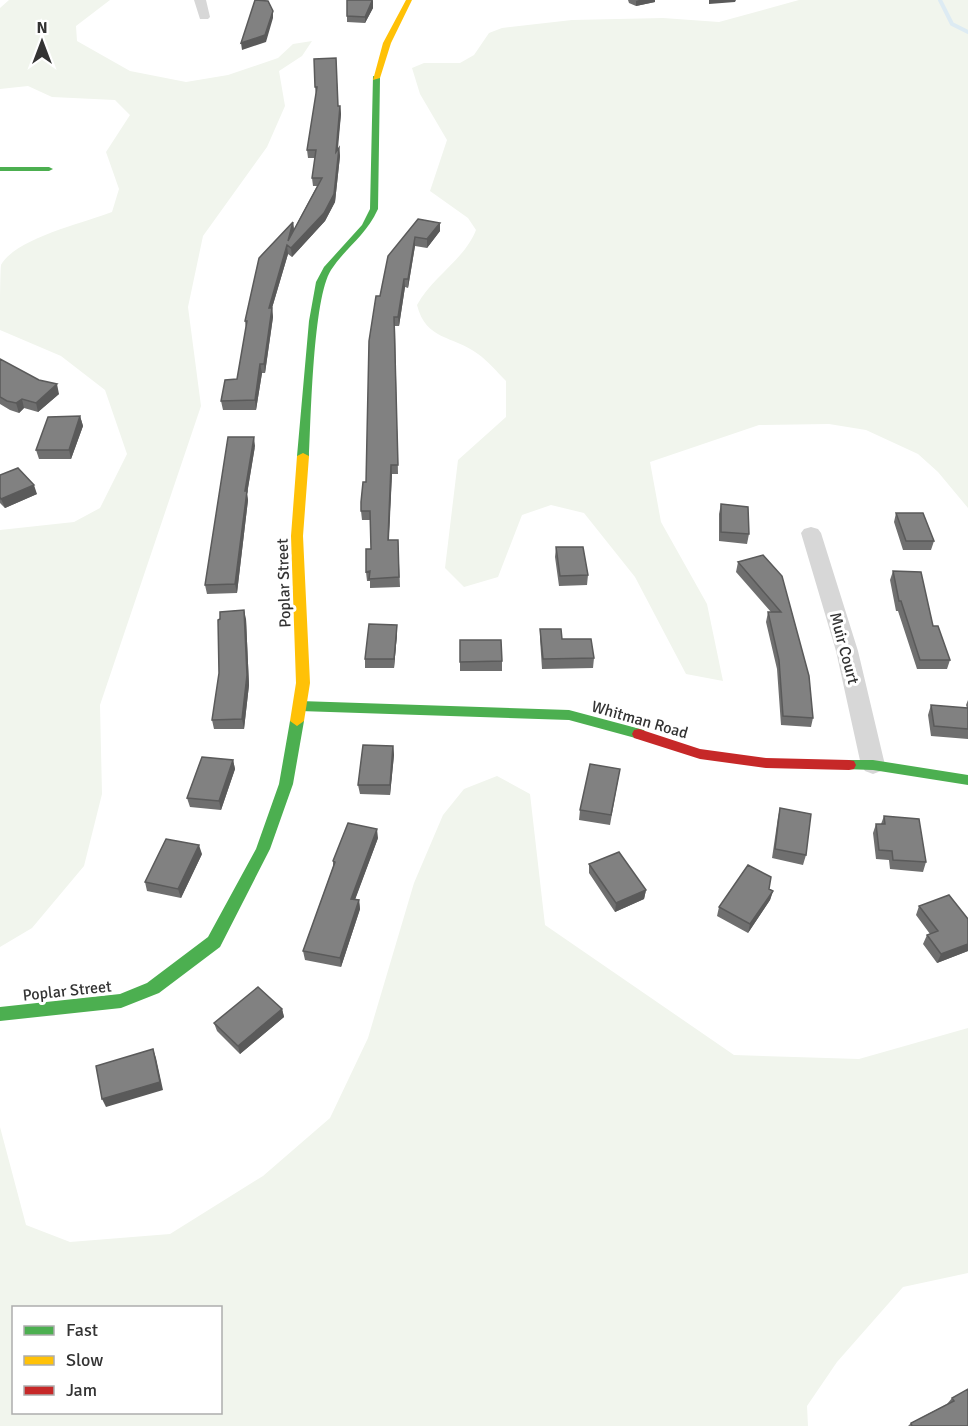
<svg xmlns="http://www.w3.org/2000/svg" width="968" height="1426" font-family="Signika,sans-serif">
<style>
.green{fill:#f1f5ed;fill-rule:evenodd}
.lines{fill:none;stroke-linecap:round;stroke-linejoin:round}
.stream{stroke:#ddebf3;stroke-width:4}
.street{fill:#d7d7d7;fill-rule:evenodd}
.fast{fill:#4caf50;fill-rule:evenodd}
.slow{fill:#ffc107;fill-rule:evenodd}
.jam{fill:#c62828;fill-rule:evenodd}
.wall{fill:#6f6f6f}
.shaded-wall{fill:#5a5a5a}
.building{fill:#818181;stroke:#5a5a5a;stroke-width:1.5}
.labels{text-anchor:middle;stroke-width:6;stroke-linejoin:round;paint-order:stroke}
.street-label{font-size:16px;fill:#333;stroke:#fff}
</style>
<rect width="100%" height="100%" fill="#fff"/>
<path class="green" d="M9,0H110L76,26L77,41L130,71L186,82L228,75L278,58L293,44L312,41L302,56L279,71L285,106L267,147L203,236L188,307L201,406L100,705L102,794L84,866L32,928L0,947V530L74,522L100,508L127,454L105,390L61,356L0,330C0,318 0,273 1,265C16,238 84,223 112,212L119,189L106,152L130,115L115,100L52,97L28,86L0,89V8Z
M799,0H968V508L938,472L918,454L866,430L829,424L759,425L650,462L661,522L707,604L723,681L686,674L635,577L584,513L551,505L522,515L498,577L464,587L445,568L458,460L506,417V381C497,372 488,361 478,354C453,335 426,341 417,305C432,277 465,259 476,230L468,218L430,191L447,140L420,94L412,68L424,63H460L474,55L489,33L502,28L572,20L663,18L719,22Z
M497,776L530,794L545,925L734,1055L859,1059L968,1028V1273L903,1287L837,1362L807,1406L808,1426H0V1127L26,1225L70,1242L170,1234L263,1176L330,1118L368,1038L414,883L443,815L464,789ZM14,1308H220V1412H14Z"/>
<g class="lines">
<path class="stream" d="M940,0L952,24L968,32"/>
<path class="street" d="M194,0H206L210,17L208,19H200Z
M811,527L818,529L821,533L858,651L885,765L881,771L873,774L865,771L861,765L836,651L801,533L804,529Z"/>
<path class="fast" d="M373,76L380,78L378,209C365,237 346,247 331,270C313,298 311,418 309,456L303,459L297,456L309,321L316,282L324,267L362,225L370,209Z
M0,167H49L53,169L49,171H0Z
M300,701L569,710L644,730L646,734L644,738L639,739L569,720L300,711L293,706Z
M297,716L304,721L293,784L270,849L220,947L159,993L121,1008L0,1021V1007L120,994L147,983L208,937L256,849L279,784L290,721Z
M849,760H873L968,775V785L873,770L844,769L842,765L844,761Z"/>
<path class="slow" d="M406,0H412L391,43L380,78L373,80L383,43Z
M303,453L309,456L303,536L310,683L304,721L297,726L290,721L296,683L291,536L297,456Z"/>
<path class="jam" d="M639,729L700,749L766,758L849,760L854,761L856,765L854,769L849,770L766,768L700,759L634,738L632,734L634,730Z"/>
</g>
<path class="wall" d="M373,0V8L365,23L347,22V16Z
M628,0H655V2L636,6L629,3Z
M336,58L338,106H340L341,114L337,150L339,148L340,156L335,202L325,221L292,257L288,254L272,308L273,317L265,373H262L256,410H223L221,401L237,379L246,328L245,321L293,222L294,229L317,186H313L312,178L315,158H308L307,150L316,95L315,87Z
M418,219L440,231L427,248L415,246L408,288L405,287L399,326H395L398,474H392L389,540H398L400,587L370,588V581H367L366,572L371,549L370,520H362L361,511L366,482L380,296Z
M0,359L59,394L38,412L24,408L19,413L10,410L0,404Z
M80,416L83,426L71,459H39L36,450Z
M255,446L247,494L248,500L237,593L207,594L205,585Z
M0,475L37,494L5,508L0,503Z
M721,504L749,534L747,544L719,541V514Z
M896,513L934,541L931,550H903L894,522Z
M556,547L588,575L587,585L559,586L555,557Z
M763,555L813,718L811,727L781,725L777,669L766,622L768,612H771L736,572L738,562Z
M893,571L933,626L950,660L947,669H917L898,611H896L890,580Z
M246,619L249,685L244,729H214L212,720Z
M397,625V634L394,668H365V659Z
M540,629L562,639L594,658L593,668L542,669L540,639Z
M460,640L502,661V671H460Z
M968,700V739L931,736L928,715L931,705L967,708L966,705Z
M393,746L394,755L390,795L360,794L358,785Z
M233,760L235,769L221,810L190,807L187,798Z
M620,769L610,825L579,820L580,810Z
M780,808L806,855L803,865L772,858L778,817Z
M884,816L926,862L923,872L890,869L889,860L876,859L873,833L876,824H881Z
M378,838L355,899L359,900L360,909L341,967L305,960L303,951L333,867V861Z
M202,854L181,898L147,891L145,882Z
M589,864L646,890L644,899L615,912L589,873Z
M773,891L770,900L748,933L717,916L719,907Z
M919,906L968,919V951L937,963L923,944L927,935L930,934L916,915Z
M282,1009L284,1017L240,1054L217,1031L214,1023Z
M952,1398L968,1426H908L911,1423L947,1404Z"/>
<path class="shaded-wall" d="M373,0V8L365,23V17Z
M639,0H655V2L636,6V1Z
M709,0H736L735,2L709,4Z
M273,11V18L266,42L242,50L241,43Z
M340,106L341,114L337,160L336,152Z
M339,148L340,156L335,202L325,221L292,257L291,248Z
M293,222L294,231L288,241Z
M440,223V231L427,248V239Z
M415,237V246L408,288V279Z
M287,245L288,254L272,308L273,317L265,373L264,364L269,308Z
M404,279L405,287L399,326L398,317Z
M260,364L262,373L256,410L255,400Z
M57,384L59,394L38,412L36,403Z
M22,399L24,408L19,413L16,403Z
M80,416L83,426L71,459L69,450Z
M254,437L255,446L247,494L248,500L237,593L235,584L245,491Z
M391,465L392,474L388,550V540Z
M34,485L37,494L5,508L1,499Z
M244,610L246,619L249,685L244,729L242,719Z
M397,625V634L394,668V659Z
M393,746L394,755L390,795V785Z
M233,760L235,769L221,810L219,801Z
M377,829L378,838L352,908L351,899Z
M199,845L202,854L181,898L178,889Z
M646,890L644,899L615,912L616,903Z
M773,891L770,900L748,933L750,924Z
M359,900L360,909L341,967L340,958Z
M968,944V951L937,963L941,954Z
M282,1009L284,1017L240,1054L238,1046Z
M153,1049L156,1058L163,1090L106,1107L102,1099Z"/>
<path class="building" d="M255,0L268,1L273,11L265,35L241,43Z
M347,0H372V1L365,17L347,16Z
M336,58L338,106H340L336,152L339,148L334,194L324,213L291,248L287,245L269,308H272L264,364H260L255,400L221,401L225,380L237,379L247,321H245L259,258L293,222L288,241L322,178H312L316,150H307L317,87H315L314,59Z
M418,219L440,223L427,239L415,237L408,279H404L398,317H394L398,465H391L388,540H398L399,577L369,579L370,571L366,572V549H371L370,511H361V502L363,482H366L369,341L376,296H380L388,256Z
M0,359L39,380L57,384L36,403L22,399L16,403L7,401L0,397Z
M80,416L69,450H36L48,417Z
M228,437H254L245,491H247L235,584L205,585Z
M18,468L34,485L1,499L0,497V475Z
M721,504L748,507L749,534L721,532Z
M896,513H923L934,541H906Z
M556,547H583L588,575L560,576Z
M763,555L782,576L809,676L813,718L783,716L779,660L768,612H781L738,562Z
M893,571L921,572L933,626H938L950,660H920L901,601H899Z
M244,610L247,675L242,719L212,720L219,673L218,620L220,619V612Z
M369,624L397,625L394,659H365Z
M540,629H561L562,639H591L594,658L543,659Z
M460,640H501L502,661L460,662Z
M931,705L968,708V729L934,726Z
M363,745L393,746L390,785H358Z
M202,757L233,760L219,801L187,798Z
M590,764L620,769L611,815L580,810Z
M780,808L811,814L806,855L775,849Z
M884,816L919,819L926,862L893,860L892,851L879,850L876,824H885Z
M348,823L377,829L351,899L359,900L340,958L303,951L335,862L333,861Z
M166,839L199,845L178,889L145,882Z
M619,852L646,890L616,903L589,864Z
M748,865L771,877L769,889L773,891L750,924L719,907Z
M949,895L968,919V944L941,954L927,935L938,931L919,906Z
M258,987L282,1009L238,1046L214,1023Z
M153,1049L160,1082L102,1099L96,1066Z
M968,1389V1426H912L911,1423L954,1401L952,1398Z"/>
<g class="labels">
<g class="street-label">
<text transform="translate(283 583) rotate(-92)" y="6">Poplar Street</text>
<text transform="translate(845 648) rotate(75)" y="6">Muir Court</text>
<text transform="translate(640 719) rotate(16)" y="6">Whitman Road</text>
<text transform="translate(67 990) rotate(-6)" y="6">Poplar Street</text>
</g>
</g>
<rect x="12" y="1306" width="210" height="108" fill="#ffffff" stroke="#adadad" stroke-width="1.5"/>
<rect x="24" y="1326" width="30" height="9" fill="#4caf50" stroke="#adadad" stroke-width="1.5"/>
<text x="66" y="1336" font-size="18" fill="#333333">Fast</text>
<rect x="24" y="1356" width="30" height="9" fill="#ffc107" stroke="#adadad" stroke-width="1.5"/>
<text x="66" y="1366" font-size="18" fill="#333333">Slow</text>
<rect x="24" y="1386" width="30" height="9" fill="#c62828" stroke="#adadad" stroke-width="1.5"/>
<text x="66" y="1396" font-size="18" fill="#333333">Jam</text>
<g transform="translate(42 42)" stroke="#ffffff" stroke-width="4.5" paint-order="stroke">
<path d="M0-4.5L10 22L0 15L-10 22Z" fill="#333333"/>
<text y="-9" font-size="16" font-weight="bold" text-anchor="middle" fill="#333333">N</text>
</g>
</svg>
